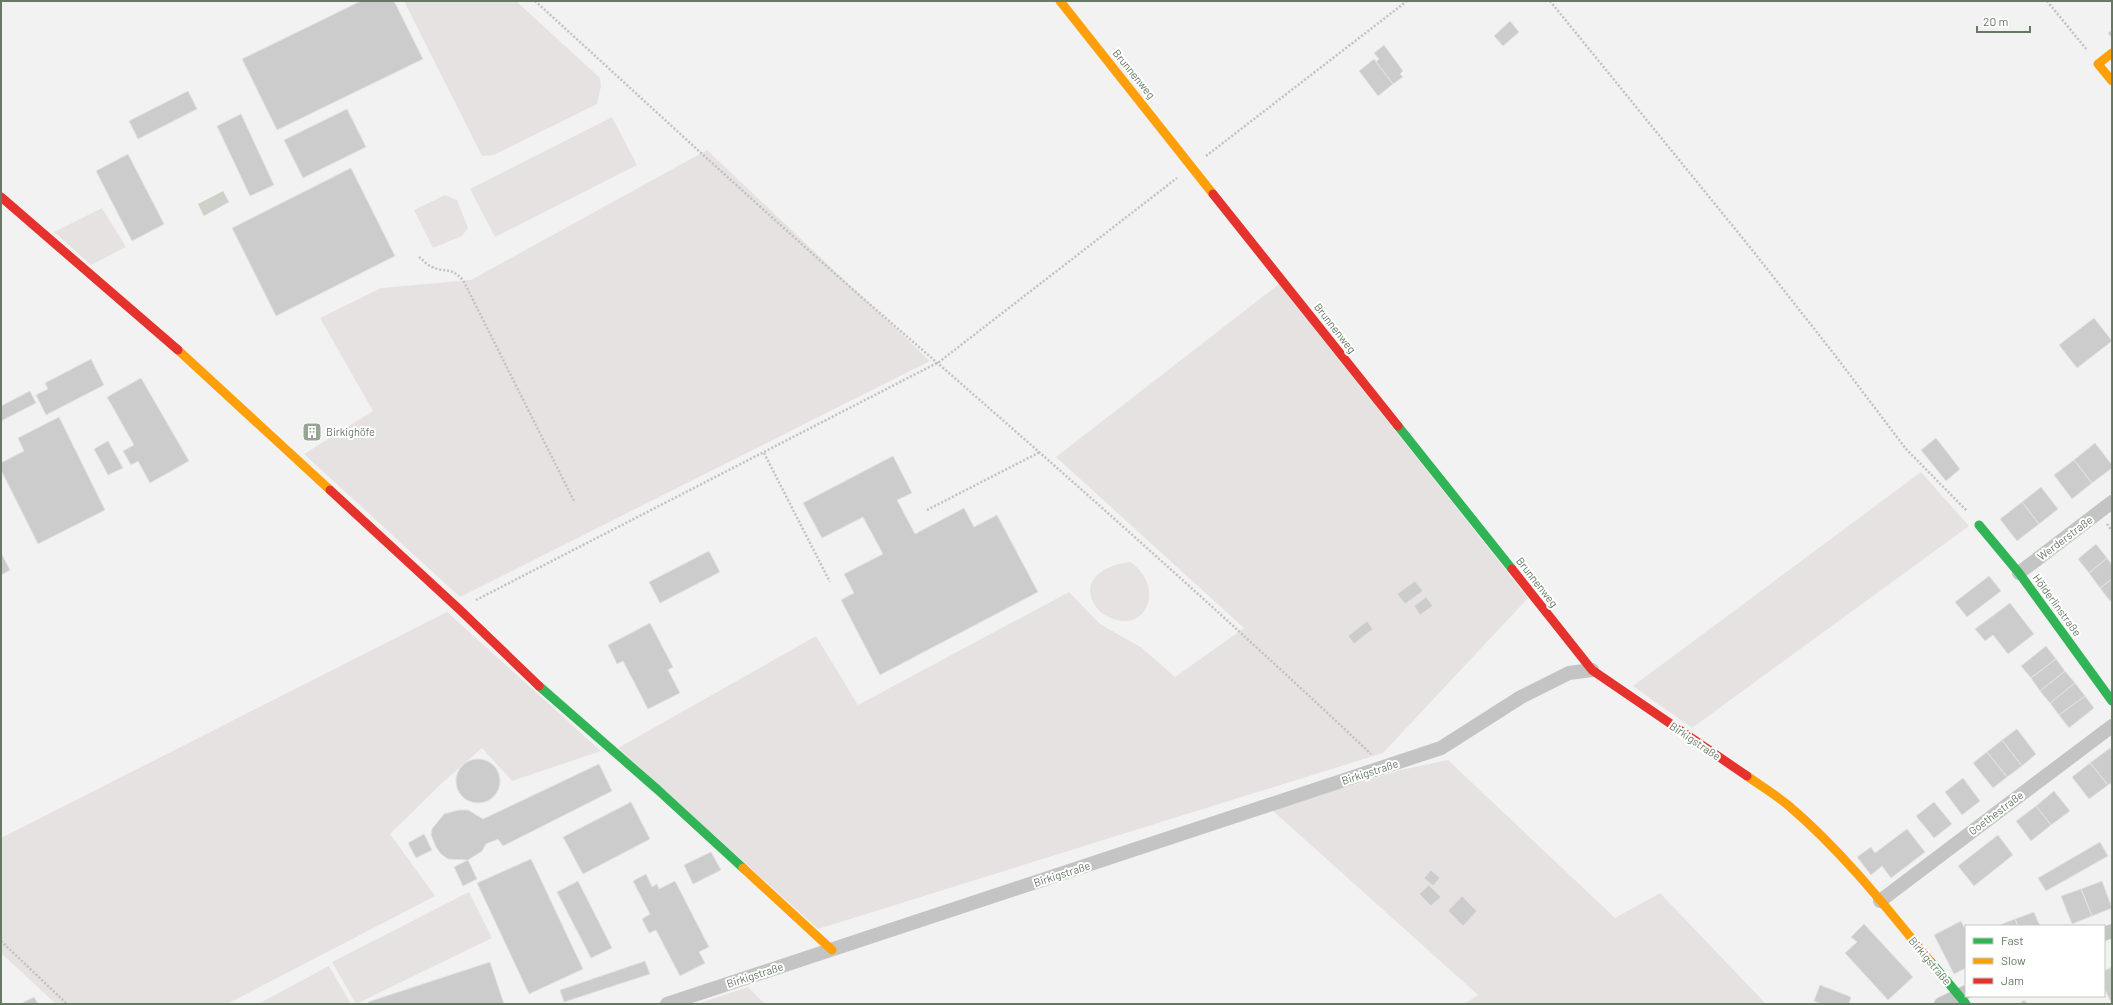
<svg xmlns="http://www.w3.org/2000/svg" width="2113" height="1005" font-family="Barlow,sans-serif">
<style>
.green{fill:#e6e2e1}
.water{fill:#ccd2c9}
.building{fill:#cbcccb;stroke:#e2e2e2}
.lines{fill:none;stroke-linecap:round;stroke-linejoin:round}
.path{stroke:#c1c2c0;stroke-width:2.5;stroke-dasharray:2 2;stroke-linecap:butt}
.street{stroke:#c3c4c3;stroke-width:14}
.fast{stroke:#30b455;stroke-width:9}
.slow{stroke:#ff9f0a;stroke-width:9}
.jam{stroke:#e5322d;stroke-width:9}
.labels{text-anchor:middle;stroke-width:4;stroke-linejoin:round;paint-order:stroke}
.street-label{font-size:11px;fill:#667a63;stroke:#fff}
.poi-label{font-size:11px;fill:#667a63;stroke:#fff;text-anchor:start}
</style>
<rect width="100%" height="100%" fill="#f3f2f3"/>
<path class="green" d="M404,1H516L600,78L601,86L597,104L494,155L482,156Z
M612,117L637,165L495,237L470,189Z
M707,150L930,361L460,597L304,454L373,411L320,318L381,288L471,280Z
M445,195L457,200L468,228L462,236L433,248L414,210Z
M102,208L126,247L91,265L54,232Z
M1279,284L1528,598L1383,753L818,929L618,748L816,636L858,705L1069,592L1100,624L1142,648L1175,677L1244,628L1056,457Z
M1921,472L1969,526L1692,728L1633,686Z
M1130,562C1165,584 1148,634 1111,618C1103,615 1097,610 1093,602C1081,577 1109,564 1130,562Z
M447,612L601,751L512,781L482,748L442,783L390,834L435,896L227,1004H56L1,953V838Z
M1448,760L1615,918L1660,893L1766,1004H1464L1478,995L1272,810L1401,770Z
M469,892L492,938L356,1004L332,962Z
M329,966L351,1004H258Z
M748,987L765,1004H697Z"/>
<path class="water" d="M223,191L229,202L204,216L198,204Z"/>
<path class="building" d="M361,1H394L423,59L277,130L242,59Z
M1510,21L1519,32L1503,46L1494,36Z
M2112,30V39L2108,33Z
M1384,45L1403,71L1400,74L1403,77L1393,84L1376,62L1379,59L1374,53Z
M1374,59L1393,84L1378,96L1359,71Z
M188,91L197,109L138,139L129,121Z
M347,109L366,147L303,178L284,140Z
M241,114L274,185L250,196L217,126Z
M128,154L164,224L132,241L96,171Z
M351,168L395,256L276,316L232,228Z
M2094,318L2112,341L2077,368L2059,345Z
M91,359L104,385L46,415L36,395L48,389L45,383Z
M141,378L189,461L150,483L138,461L131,465L123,451L134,445L107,397Z
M30,391L36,403L1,421V406Z
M59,417L105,510L38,544L1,470V463L24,451L18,438Z
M315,424L320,434L308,441L303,430Z
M1936,438L1960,469L1946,481L1921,450Z
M108,441L123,468L108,475L94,449Z
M2095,443L2112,465V468L2092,483L2074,460Z
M893,456L912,493L897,500L915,534L964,508L974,527L997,515L1038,592L880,675L841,600L854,593L844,574L883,554L863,517L822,538L803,503Z
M2074,460L2092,483L2072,499L2054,475Z
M2041,487L2058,509L2039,524L2022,502Z
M2022,502L2039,524L2017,541L2000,519Z
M2096,544L2107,558L2089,573L2078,559Z
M709,551L720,572L660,603L649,582Z
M1,553L10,570L1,575Z
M2107,558L2112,565V579L2100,588L2089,573Z
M1989,576L2001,591L1967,617L1955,602Z
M2112,579V599L2110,601L2100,588Z
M1415,581L1423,591L1405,604L1397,594Z
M1426,597L1433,606L1420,615L1414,606Z
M2010,603L2034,634L2008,654L1993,635L1985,641L1975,629Z
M1367,621L1373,629L1354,644L1348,636Z
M650,623L673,667L668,670L680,693L648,709L623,661L617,664L608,645Z
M2046,646L2056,659L2031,678L2021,666Z
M2056,659L2065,671L2040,691L2031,678Z
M2065,671L2075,683L2050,703L2040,691Z
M2075,683L2085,696L2059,715L2050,703Z
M2085,696L2094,708L2069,728L2059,715Z
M2017,729L2036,754L2022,766L2002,740Z
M2002,740L2022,766L2007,777L1987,752Z
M2110,748L2112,751V782L2108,785L2090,763Z
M1987,752L2007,777L1993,788L1973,763Z
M456 781a22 22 0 1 1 44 0a22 22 0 1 1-44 0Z
M2090,763L2108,785L2089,799L2072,777Z
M599,764L612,791L503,846L498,839L486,844L482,851L468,860L448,859L441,854L436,847L431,835L432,829L444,814L459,810H468L483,819Z
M1963,778L1980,801L1962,815L1945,792Z
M2054,791L2070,811L2051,825L2036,806Z
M631,802L650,839L583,874L563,837Z
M1934,802L1952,824L1934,838L1916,816Z
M2036,806L2051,825L2031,841L2016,821Z
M1907,829L1925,852L1891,878L1882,866L1871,875L1857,857L1871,847L1875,853Z
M424,834L432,850L416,858L408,843Z
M1998,835L2013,855L1974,886L1958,866Z
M2100,842L2108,856L2046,891L2038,878Z
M711,852L721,870L693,884L684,865Z
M531,859L583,969L529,994L477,883Z
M468,860L477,879L463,886L454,867Z
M1431,870L1440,878L1433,886L1424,878Z
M646,874L652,887L657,884L659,889L675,881L709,947L699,952L705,963L680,976L656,930L649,933L642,919L650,914L633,881Z
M578,881L612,948L591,958L557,892Z
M2102,881L2112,908L2092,916L2081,889Z
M1429,885L1441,897L1431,906L1419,894Z
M2081,889L2092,916L2072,924L2061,896Z
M1462,896L1477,911L1463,926L1448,911Z
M2034,912L2040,926H2018L2015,919Z
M2015,919L2018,926H1997Z
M1961,921L1966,931V968L1954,974L1934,935Z
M1864,924L1913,977L1888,1000L1845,953L1857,942L1851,937Z
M645,961L650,974L564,1002L560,990Z
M490,962L504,1004H369L368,1002Z
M2112,967V1004L2104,988V971Z
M1820,985L1851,997L1849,1004H1822L1814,1001Z
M34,997L38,1004H20Z
M2024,1000L2028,1004H2019Z"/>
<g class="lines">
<path class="path" d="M535,1C645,101 754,203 866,301C1037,449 1207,599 1371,754
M1550,1L1749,246L1834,354L1906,449L1967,511
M2047,1L2087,50
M1206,156L1407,1
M419,257C423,260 427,265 432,267C445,273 450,266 463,280L574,501
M764,453L830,582
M927,510L1040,452
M2107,524L2112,531
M476,600L939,362L1177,178
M1,941L67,1004"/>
<path class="street" d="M2019,573L2112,502
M1880,901L2112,726
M2104,934L2112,931
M667,1004L1441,748L1521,697L1569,673L1592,670
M1941,1004L1966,992"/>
<path class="fast" d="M1398,426L1512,569
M1979,525L2019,573L2112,701
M539,686L658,790L743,868
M1930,961L1966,1004"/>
<path class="slow" d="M1060,1L1213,194
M2112,53L2098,64L2112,81
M178,350L330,490
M1747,776C1761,786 1776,795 1789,806C1842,851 1886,907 1930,961
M743,868L832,950"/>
<path class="jam" d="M1213,194L1398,426
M1,197L178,350
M330,490L459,609L539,686
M1512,569L1592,670L1747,776"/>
</g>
<defs>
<g id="building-square" transform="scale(1)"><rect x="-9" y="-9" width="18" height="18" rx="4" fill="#97a495" stroke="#fff"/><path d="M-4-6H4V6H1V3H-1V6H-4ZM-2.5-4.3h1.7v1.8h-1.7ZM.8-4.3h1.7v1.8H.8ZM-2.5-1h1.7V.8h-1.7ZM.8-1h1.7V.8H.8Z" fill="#fff"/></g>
</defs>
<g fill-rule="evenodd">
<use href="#building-square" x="312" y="432"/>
</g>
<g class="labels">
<g class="street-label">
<text transform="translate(1134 74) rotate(51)" y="4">Brunnenweg</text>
<text transform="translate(1335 328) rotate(52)" y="4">Brunnenweg</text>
<text transform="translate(2065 538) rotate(-37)" y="4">Werderstraße</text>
<text transform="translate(1537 582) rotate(52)" y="4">Brunnenweg</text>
<text transform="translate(2057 605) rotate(54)" y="4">Hölderlinstraße</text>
<text transform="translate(1695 741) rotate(34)" y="4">Birkigstraße</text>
<text transform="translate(1370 772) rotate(-18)" y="4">Birkigstraße</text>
<text transform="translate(1996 813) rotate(-37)" y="4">Goethestraße</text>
<text transform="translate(1062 874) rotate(-18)" y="4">Birkigstraße</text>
<text transform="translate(1930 961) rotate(50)" y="4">Birkigstraße</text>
<text transform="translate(755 975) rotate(-18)" y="4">Birkigstraße</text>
</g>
<g class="poi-label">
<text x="326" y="436">Birkighöfe</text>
</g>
</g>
<rect width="2113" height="1005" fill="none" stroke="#667a63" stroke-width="4"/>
<rect x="1965" y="925" width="140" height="72" fill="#ffffff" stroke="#c2cac1"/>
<rect x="1973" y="938" width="20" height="6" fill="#30b455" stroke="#c2cac1"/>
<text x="2001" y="945" font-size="12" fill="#667a63">Fast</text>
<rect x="1973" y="958" width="20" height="6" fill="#ff9f0a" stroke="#c2cac1"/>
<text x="2001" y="965" font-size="12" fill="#667a63">Slow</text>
<rect x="1973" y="978" width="20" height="6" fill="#e5322d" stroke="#c2cac1"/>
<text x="2001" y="985" font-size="12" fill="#667a63">Jam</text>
<path d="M1977 26v6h53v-6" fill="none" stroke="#667a63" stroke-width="2"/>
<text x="1983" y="26" font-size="12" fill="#667a63" stroke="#ffffff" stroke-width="3" paint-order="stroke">20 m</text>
</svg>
